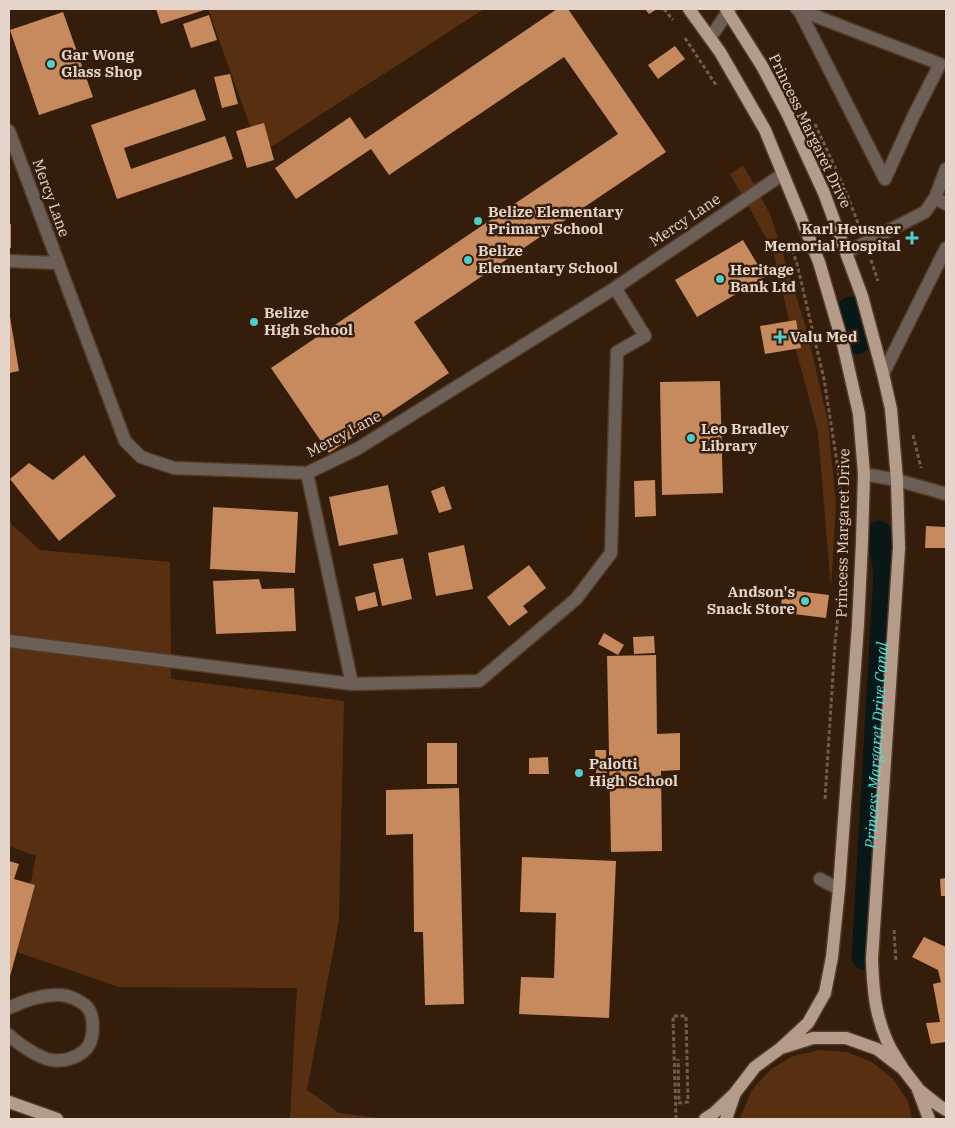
<svg xmlns="http://www.w3.org/2000/svg" width="955" height="1128" font-family="'IBM Plex Serif',serif">
<style>
.green{fill:#583011}
.lines{fill:none;stroke-linecap:round;stroke-linejoin:round}
.canal{stroke:#091717;stroke-width:25}
.building{fill:#c7895e}
.minor-casing{stroke:#513a2a;stroke-width:15}
.major-casing{stroke:#513a2a;stroke-width:15}
.path{stroke:#705b4c;stroke-width:3;stroke-dasharray:4 2.5;stroke-linecap:butt}
.minor{stroke:#6c5f57;stroke-width:12}
.major{stroke:#b59b8a;stroke-width:12}
.poi-dot{fill:#53cdcb;stroke:#351d0c;stroke-width:2}
.labels{text-anchor:middle;stroke-width:5;stroke-linejoin:round;paint-order:stroke}
.poi-label{font-size:15px;font-weight:bold;fill:#e4d4c9;stroke:#351d0c;text-anchor:start}
.street-label{font-size:15px;fill:#e4d4c9;stroke:#351d0c}
.water-label{font-size:16px;font-style:italic;fill:#4ae4e2;stroke:#351d0c}
</style>
<rect width="100%" height="100%" fill="#351d0c"/>
<path class="green" d="M208,9H484L260,154Z
M743,165L770,214L807,331L828,422L836,505L831,588L818,432L795,346L773,250L730,174Z
M9,522L40,550L170,562L171,679L344,701L339,920L307,1090L339,1113L387,1119H290L297,988L119,987L17,952L36,856L9,846Z
M820,1050L847,1052L872,1062L893,1079L908,1101L912,1119H740L741,1115L752,1090L770,1070L793,1056Z"/>
<g class="lines">
<g class="canal">
<path d="M850,309L857,342"/>
<path id="s1" d="M864,957L886,572L879,533"/>
</g>
</g>
<path class="building" d="M156,9H207L161,24Z
M557,9H568L666,152L414,322L449,373L329,453L271,368L618,134L564,57L389,175L371,149L296,199L275,168L350,117L365,139Z
M645,9H657L649,14Z
M63,12L93,97L39,115L10,30Z
M209,15L217,40L191,48L183,24Z
M675,46L685,59L658,79L648,65Z
M230,74L238,104L222,108L214,77Z
M195,89L206,120L124,148L131,169L225,136L233,159L117,199L91,125Z
M264,123L274,160L247,168L236,131Z
M9,224H11V248H9Z
M743,240L765,277L697,317L675,280Z
M9,317H10L19,371L9,373Z
M796,320L801,348L765,354L760,326Z
M720,381L723,493L662,495L660,382Z
M84,455L116,496L59,541L10,479L29,463L53,480Z
M655,480L656,516L635,517L634,481Z
M388,485L398,534L339,546L329,497Z
M444,486L452,509L439,513L431,491Z
M213,507L298,512L295,573L210,569Z
M926,526L946,527V548H925Z
M464,545L473,589L436,596L428,553Z
M403,558L412,599L382,606L373,564Z
M529,565L546,588L523,606L528,612L509,626L487,597Z
M259,579L262,589L294,588L296,631L216,634L213,581Z
M788,590L829,595L826,618L786,613V606H781L782,596L787,594Z
M375,592L378,606L358,611L355,597Z
M604,633L624,645L618,655L598,644Z
M654,636L655,653L634,654L633,637Z
M656,655L657,734L680,733V770L661,771L662,851L611,852L607,656Z
M427,743H457V784H427Z
M595,750H606L607,773H596Z
M548,757L549,774H529V758Z
M459,788L464,1004L425,1005L423,932H414L413,834L386,835V790Z
M522,857L616,861L609,1018L519,1014L521,977L554,978L556,913L520,912Z
M9,861L19,864L14,879L35,885L9,980Z
M946,878V896H941L940,879Z
M924,937L946,947V1042L931,1044L926,1023L940,1022L933,984L941,982L938,970L912,957Z"/>
<g class="lines">
<g class="minor-casing">
<path id="minor" d="M797,9L940,64L913,117L885,179L799,10
M710,38L730,9
M9,131L125,441L141,457L174,468L307,473L357,449L615,288L783,174
M935,198L946,204
M847,252L925,212L935,198L946,169
M9,261L57,263
M883,374L946,248
M307,473L352,684L479,681L576,599L611,553L617,352L645,336L615,288
M864,474L897,480L946,494
M9,641L352,684
M820,879L839,889
M9,1008C25,1000 42,994 61,995C70,996 77,999 85,1005C96,1014 95,1042 84,1051C76,1058 63,1062 52,1060C40,1059 17,1043 9,1035"/>
</g>
<g class="major-casing">
<path id="major" d="M689,9L720,52L765,130L819,262L843,344L859,414L864,474L862,541L858,625L839,889L832,957L825,993L808,1023L781,1048
M726,9L762,66L788,115L824,193L862,296L883,374L891,409L897,480L899,548L872,959C873,989 875,1014 887,1041C891,1051 898,1060 903,1069
M918,1089L938,1105L946,1110
M9,1102L57,1119
M705,1119L714,1113L733,1095
M726,1119L735,1093L755,1067L781,1048L813,1038H846L877,1049L903,1069L917,1087L929,1119"/>
</g>
<path class="path" d="M664,9L673,20
M685,38L716,85
M815,124L845,189L859,226
M790,244L797,264L824,379L839,475L842,530
M871,260L878,281
M913,435L921,468
M825,799L835,643L838,616
M894,930L896,962
M676,1119L673,1016H686L688,1102L679,1103L678,1059"/>
<use href="#minor" class="minor"/>
<use href="#major" class="major"/>
</g>
<g class="poi-dot">
<circle cx="51" cy="64" r="5"/>
<circle cx="478" cy="221" r="5"/>
<path d="M909.5 230.5h5v5h5v5h-5v5h-5v-5h-5v-5h5z"/>
<circle cx="468" cy="260" r="5"/>
<circle cx="720" cy="279" r="5"/>
<circle cx="254" cy="322" r="5"/>
<path d="M777.5 329.5h5v5h5v5h-5v5h-5v-5h-5v-5h5z"/>
<circle cx="691" cy="438" r="5"/>
<circle cx="805" cy="601" r="5"/>
<circle cx="579" cy="773" r="5"/>
</g>
<g class="labels">
<g class="poi-label">
<text x="61" y="60">Gar Wong<tspan x="61" dy="17">Glass Shop</tspan></text>
<text x="488" y="217">Belize Elementary<tspan x="488" dy="17">Primary School</tspan></text>
<text x="901" y="234" text-anchor="end">Karl Heusner<tspan x="901" dy="17">Memorial Hospital</tspan></text>
<text x="478" y="256">Belize<tspan x="478" dy="17">Elementary School</tspan></text>
<text x="730" y="275">Heritage<tspan x="730" dy="17">Bank Ltd</tspan></text>
<text x="264" y="318">Belize<tspan x="264" dy="17">High School</tspan></text>
<text x="790" y="342">Valu Med</text>
<text x="701" y="434">Leo Bradley<tspan x="701" dy="17">Library</tspan></text>
<text x="795" y="597" text-anchor="end">Andson's<tspan x="795" dy="17">Snack Store</tspan></text>
<text x="589" y="769">Palotti<tspan x="589" dy="17">High School</tspan></text>
</g>
<g class="street-label">
<text transform="translate(810 131) rotate(64)" y="5">Princess Margaret Drive</text>
<text transform="translate(51 198) rotate(70)" y="5">Mercy Lane</text>
<text transform="translate(685 220) rotate(-34)" y="5">Mercy Lane</text>
<text transform="translate(344 434) rotate(-28)" y="5">Mercy Lane</text>
<text transform="translate(843 533) rotate(-89)" y="5">Princess Margaret Drive</text>
</g>
<g class="water-label">
<text dy="6" stroke="none"><textPath href="#s1" startOffset="212">Princess Margaret Drive Canal</textPath></text>
</g>
</g>
<rect width="955" height="1128" fill="none" stroke="#e4d4c9" stroke-width="20"/>
</svg>
